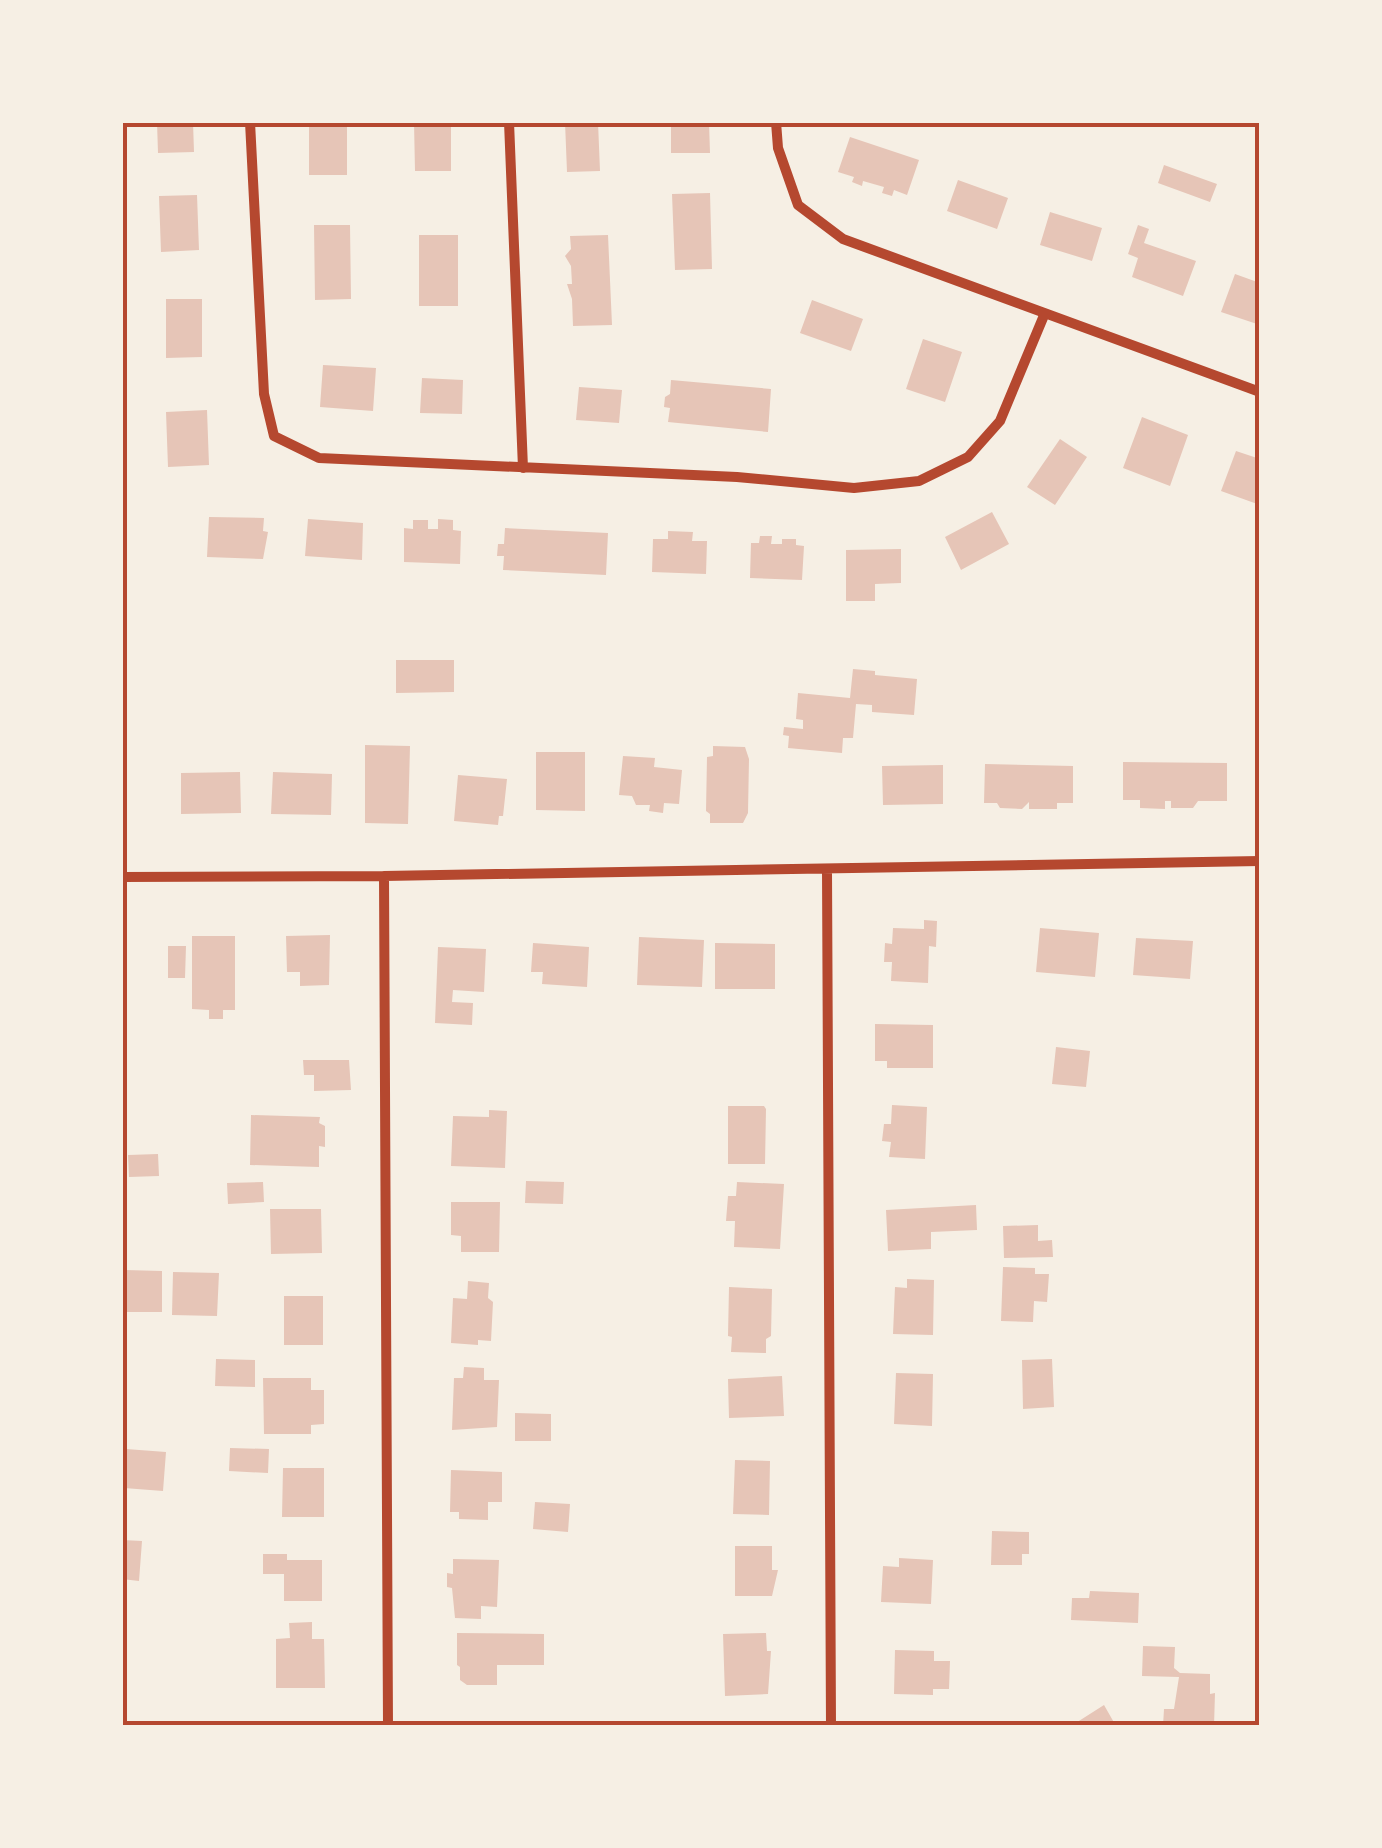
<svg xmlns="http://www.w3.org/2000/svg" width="1382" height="1848" font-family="'Varela Round',sans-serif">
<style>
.building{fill:#e6c5b7}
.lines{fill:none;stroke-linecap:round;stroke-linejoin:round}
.minor{stroke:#b5482f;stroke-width:10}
.neatline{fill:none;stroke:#b5482f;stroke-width:4}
</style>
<rect width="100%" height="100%" fill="#f6efe4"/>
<path class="building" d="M157,122H193L194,152L158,153Z
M309,122H347V175H309Z
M414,122H451V171H415Z
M565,122H598L600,171L567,172Z
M671,122H709L710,153H671Z
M850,137L919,160L907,195L894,190L892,196L882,193L884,187L863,181L862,186L852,182L854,177L838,172Z
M1164,165L1217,184L1210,202L1158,183Z
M958,180L1008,198L997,229L947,211Z
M710,193L712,269L675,270L672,194Z
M197,195L199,250L161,252L159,196Z
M1050,212L1102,228L1092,261L1040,245Z
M314,225H350L351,299L315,300Z
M1138,225L1149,229L1144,243L1196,261L1183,296L1132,277L1138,258L1128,254Z
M419,235H458V306H419Z
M608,235L612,325L573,326L572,299L567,284H572L571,266L565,256L571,249L570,236Z
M1235,274L1260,283V325L1221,312Z
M166,299H202V357L166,358Z
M812,300L863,319L851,351L800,333Z
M923,339L962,352L945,402L906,389Z
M323,365L376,368L373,411L320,407Z
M422,378L463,380L462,414L420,413Z
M671,380L771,389L768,432L668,422L670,408L664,407L665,397L670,394Z
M579,387L622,390L619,423L576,420Z
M207,410L209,465L168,467L166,412Z
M1142,417L1188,435L1170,486L1123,468Z
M1060,439L1087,457L1055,505L1027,487Z
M1236,451L1260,459V505L1221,491Z
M992,512L1009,544L961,570L945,537Z
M209,517L264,518L263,531L268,532L263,559L207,557Z
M308,519L363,523L362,560L305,556Z
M438,519L453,520V530L461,531L460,564L404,562V528L413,529V520H428V529H438Z
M505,528L608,533L606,575L503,570L504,556H497L498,544H504Z
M668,531L693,532L692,541H707L706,574L652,572L653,539H668Z
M760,536H772L771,544H782V539H796V545L804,546L802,580L750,578L751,543H759Z
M901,549V583L875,584V601H846V550Z
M396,660H454V692L396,693Z
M853,669L875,671V675L917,679L914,715L872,712V705L856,704L853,738H843L842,753L788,748L789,736L783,735L784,727L803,729V720L796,719L798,693L850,698Z
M365,745L410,746L408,824L365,823Z
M713,746L745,747L749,759L748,813L743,823H710V814L706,811L707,757L713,756Z
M536,752H585V811L536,810Z
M623,756L655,758L654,767L682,770L679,804L664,803L663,813L649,811L650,805H636L632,796L619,795Z
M1123,762L1227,763V801H1198L1193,808H1171V801H1165V809L1140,808V800H1123Z
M985,764L1073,766V803H1057V809H1029V802L1022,809L1000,808L997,803H984Z
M943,765V804L883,805L882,766Z
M240,772L241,813L181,814V773Z
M273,772L332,774L331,815L271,814Z
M458,775L507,779L503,816H499L498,825L454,821Z
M924,920L937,921L936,947L929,946L928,983L891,981L892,962H884L885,943L892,944L893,928L924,929Z
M1040,928L1099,933L1095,977L1036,972Z
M330,935L329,985L300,986V972H287L286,936Z
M192,936H235V1010H223V1019H209V1010L192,1009Z
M639,937L704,940L702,987L637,985Z
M1136,938L1193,941L1190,979L1133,975Z
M533,943L589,947L587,987L542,984L543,972H531Z
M715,943L775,944V989H715Z
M168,946H186L185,978H168Z
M438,947L486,949L484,992L453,990L452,1002L473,1003L472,1025L435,1023Z
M875,1024L933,1025V1068H887V1061H875Z
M1056,1047L1090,1051L1086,1087L1052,1084Z
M303,1060H349L351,1090L314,1091V1075H304Z
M892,1105L927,1107L925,1159L889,1157L891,1142L882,1141L884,1124H891Z
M728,1106H764L766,1109L765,1164H728Z
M489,1110L507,1111L505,1168L451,1166L453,1116L489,1117Z
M251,1115L320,1117L319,1123L325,1126V1147L319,1146V1167L250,1165Z
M158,1154L159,1176L129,1177L128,1155Z
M526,1181L564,1182L563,1204L525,1203Z
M263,1182L264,1202L228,1204L227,1183Z
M737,1182L784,1184L780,1249L734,1247L735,1221H726L728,1196H736Z
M451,1202H500L499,1252H461V1236L451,1235Z
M976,1205L977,1230L931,1232V1249L888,1251L886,1210Z
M270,1209H321L322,1253L271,1254Z
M1038,1225V1241L1052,1240L1053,1257L1004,1258L1003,1226Z
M1003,1267L1035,1268V1274H1049L1047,1302L1034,1301L1033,1322L1001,1321Z
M125,1270L162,1271V1312H125Z
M173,1272L219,1273L217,1316L172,1315Z
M907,1279L934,1280L933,1335L893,1334L895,1287L907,1288Z
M468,1281L489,1283L488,1298L493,1302L491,1341L478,1340V1345L451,1343L453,1298L467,1299Z
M729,1287L772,1289L771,1336L766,1339V1353L731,1352L732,1337L728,1336Z
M284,1296H323V1345H284Z
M216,1359L255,1360V1387L215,1386Z
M1052,1359L1054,1407L1023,1409L1022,1360Z
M464,1367L484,1368V1380H499L497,1427L452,1430L454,1378H463Z
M896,1373L933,1374L932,1426L894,1424Z
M782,1376L784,1416L729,1418L728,1379Z
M263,1378H311V1390H324V1424L311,1425V1434H264Z
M515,1413L551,1414V1441H515Z
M230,1448L269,1449L268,1473L229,1471Z
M126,1449L166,1452L163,1491L124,1488Z
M735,1460L770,1461L769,1515L733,1514Z
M283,1468H324V1517H282Z
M451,1470L502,1472V1502H488V1520L459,1519V1512H450Z
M535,1502L570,1504L568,1532L533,1529Z
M992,1531L1029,1532V1554H1022V1565H991Z
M122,1540L142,1541L139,1581L122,1579Z
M735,1546H772V1570H778L772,1596H735Z
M263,1554H287V1560H322V1601H284V1574H263Z
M899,1558L933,1560L931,1604L881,1602L883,1566L899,1567Z
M453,1559L499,1560L497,1607L481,1606V1619L455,1618L452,1588L447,1587V1573L453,1574Z
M1090,1591L1139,1593L1138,1623L1071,1620L1072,1598H1089Z
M312,1622V1639H324L325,1688H276V1639L290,1638L289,1623Z
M457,1633L544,1634V1665H497V1685H467L460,1680V1667L457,1665Z
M766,1633L767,1651H771L768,1694L725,1696L723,1634Z
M1143,1646L1175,1647L1174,1668L1180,1673L1210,1674V1694L1215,1693L1214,1726H1163L1164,1709H1174L1179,1677L1142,1676Z
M895,1650L934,1651V1661H950L949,1689H933V1695L894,1694Z
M1104,1705L1116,1726H1071Z"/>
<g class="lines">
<path class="minor" d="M250,122L264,394L274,436L319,458L737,477L854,488L919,481L968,457L1000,421L1045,313
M509,122L523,468
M776,122L778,148L798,205L843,239L1260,392
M827,870L831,1726
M384,876L388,1726
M122,877L384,876L1260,861"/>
</g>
<rect width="1382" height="1848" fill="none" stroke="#f6efe4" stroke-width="250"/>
<rect x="125" y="125" width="1132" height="1598" class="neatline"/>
</svg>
